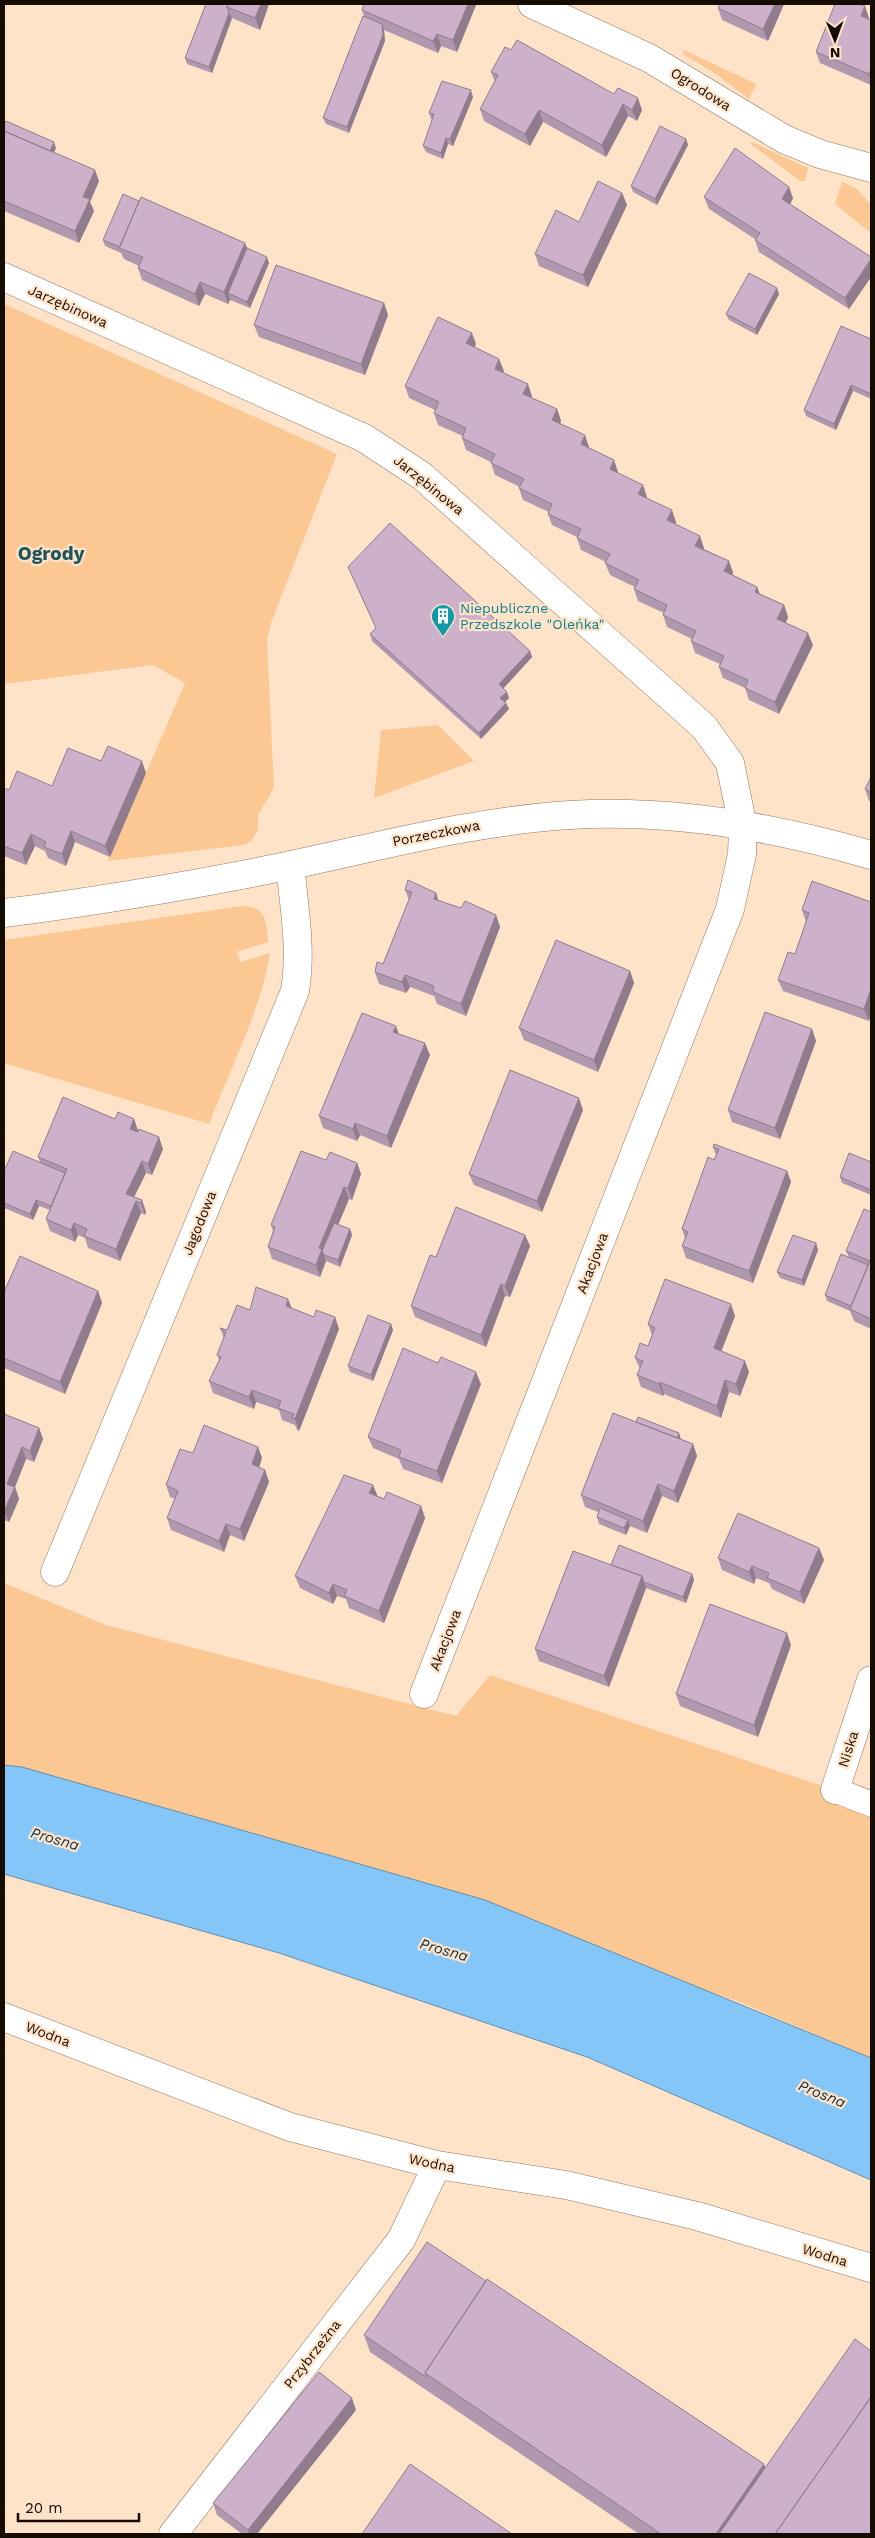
<svg xmlns="http://www.w3.org/2000/svg" width="875" height="2538" font-family="'Work Sans',sans-serif">
<style>
.green{fill:#fbc894}
.water{fill:#84c6f7;stroke:#638eae}
.lines{fill:none;stroke-linecap:round;stroke-linejoin:round}
.lane-casing{stroke:#907860;stroke-width:26}
.street-casing{stroke:#907860;stroke-width:29}
.lane{stroke:#fff;stroke-width:25}
.street{stroke:#fff;stroke-width:28}
.wall{fill:#b098ae}
.shaded-wall{fill:#907c8d}
.building{fill:#cdb1ca;stroke:#907c8d}
.labels{text-anchor:middle;stroke-width:4.5;stroke-linejoin:round;paint-order:stroke}
.street-label{font-size:14px;fill:#150c04;stroke:#ffe3c9}
.culture-label{font-size:14px;fill:#0d838f;stroke:#ffe3c9;text-anchor:start}
.water-label{font-size:15px;font-style:italic;fill:#062c44;stroke:#ffe3c9}
.district-label{font-size:19px;font-weight:bold;fill:#1b565c;stroke:#ffe3c9}
</style>
<rect width="100%" height="100%" fill="#ffe3c9"/>
<path class="green" d="M684,50L756,84L749,99L716,74L683,54Z
M752,142L808,168L805,181H800L751,144Z
M842,181L857,189L871,205V233L835,204Z
M4,304L337,454L271,623L267,641L274,788L258,815V830L251,841L244,845L108,861L185,683L153,665L4,684Z
M438,725L474,761L374,798L381,730Z
M243,906C266,906 267,923 268,942L236,952L241,962L270,953C262,1007 229,1072 209,1124L4,1063V940Z
M4,1583L106,1625L456,1716L490,1675L835,1790L871,1805V2058L737,2001L22,1767L4,1765Z"/>
<path class="water" d="M4,1765L22,1767L485,1900L871,2058V2180L587,2057L279,1953L4,1874Z"/>
<g class="lines">
<g class="lane-casing">
<path id="lane" d="M835,1790L871,1804"/>
</g>
<g class="street-casing">
<path id="street" d="M532,4L649,58L784,139L820,154L871,168
M4,277L364,438L422,476L704,727L730,763L743,827L742,854L730,909L424,1694
M4,913C99,901 193,885 287,866C381,846 473,821 570,815C670,809 775,827 871,855
M55,1572L295,991C302,949 294,907 290,865
M835,1790L871,1680
M4,2017L290,2127L437,2165L566,2185L697,2216L871,2268
M173,2534L401,2240L437,2165"/>
</g>
<use href="#lane" class="lane"/>
<use href="#street" class="street"/>
</g>
<path class="wall" d="M206,4H269L260,30L232,18L212,73L187,64L185,58Z
M364,4H476V5L457,52L441,46L438,53L384,30L385,41L349,133L326,124L323,118L364,16L362,10Z
M720,4H784L768,41L722,20L718,8Z
M869,18V19L871,20V85L820,63L816,52Z
M505,47L642,110L637,121L628,116L606,157L543,122L530,146L484,121L480,109L495,82L491,72Z
M473,97L453,146L448,144L443,159L426,152L423,146L433,119H431L429,113Z
M4,125L56,148L54,152L99,181L90,202L94,211L79,243L4,211Z
M686,139L688,145L657,205L633,192L631,186Z
M622,193L627,205L588,287L539,266L535,254L579,222Z
M704,197L793,198L790,204L871,257V277L849,309L759,252L755,240V239L709,209Z
M103,240L247,248L269,263L250,308L230,300L228,304L205,294L199,306L142,280L138,268L139,266L124,259L121,253L105,246Z
M779,294L757,335L729,320L726,314Z
M384,303L388,315L365,375L259,337L254,325Z
M871,339V399L853,391L836,430L806,416L804,410Z
M476,344L474,347L504,371L503,372L532,396L531,398L557,409L561,421L560,423L618,472V473L647,497L646,498L676,522L675,524L704,548V549L729,561L733,573L732,575L757,587L760,594L784,605L788,617L786,623L813,645L779,714L749,700L745,688L723,678L719,667L720,664L695,653L691,641L692,639L667,627L663,615L664,613L638,601L634,589L635,587L610,575L605,563L606,562L581,550L577,538V537L552,525L548,514L549,512L523,500L519,488L520,487L495,475L491,463V462L466,450L462,438L463,436L438,425L434,413L435,410L409,398L405,386Z
M348,567L530,651L532,657L503,688L509,698L505,702L509,709L481,739L372,641L370,634L376,628Z
M101,761L146,773L110,857L75,842L66,866L48,858L45,851L35,846L26,865L4,856V788L9,790L52,786Z
M871,777V802L869,801L865,789Z
M405,890L436,893L438,901L461,908L496,915L500,927L466,1016L437,1004L434,996L410,987L406,993L379,984L375,972L383,964L409,900Z
M871,902V1013L869,1021L783,991L778,980L795,954L806,922L802,910Z
M630,971L634,983L598,1072L524,1040L519,1028Z
M812,1029L816,1041L780,1139L732,1122L728,1110Z
M399,1034L430,1055L391,1148L360,1135L357,1141L323,1128L319,1116Z
M583,1110L542,1212L474,1185L469,1174Z
M115,1119H134L138,1131L163,1149L152,1175L146,1173L134,1197L142,1200L146,1212L145,1215L141,1213L120,1261L88,1248L85,1238L78,1235L75,1242L50,1231L46,1219L50,1210L39,1206L33,1220L4,1208V1171L40,1162L38,1157Z
M713,1147L787,1171L791,1182L753,1283L686,1258L682,1246L685,1238L682,1229L716,1155Z
M326,1160L357,1163L361,1174L352,1200L349,1199L338,1225L350,1229L352,1235L340,1267L326,1261L320,1277L272,1259L268,1247L273,1231L271,1225Z
M871,1162V1195L842,1183L840,1177Z
M871,1212V1329L854,1321L850,1311L827,1301L825,1295L849,1257L846,1251Z
M525,1235L530,1246L510,1297L505,1296L486,1347L415,1317L411,1306L436,1257Z
M816,1243L818,1250L804,1286L780,1278L777,1272Z
M98,1291L102,1303L65,1394L4,1368V1292Z
M292,1308L314,1317H335L339,1329L299,1431L297,1430L295,1425L282,1420L279,1410L256,1402L254,1409L213,1393L209,1381L219,1360L217,1355L224,1338L220,1328L227,1330L250,1310Z
M735,1316L721,1351L749,1372L740,1396L729,1392L721,1418L664,1394L663,1396L641,1387L637,1375L640,1369L635,1358L648,1346L652,1335L648,1324Z
M391,1324L393,1330L373,1381L350,1372L348,1366Z
M481,1384L442,1483L403,1469L399,1459L373,1448L368,1437Z
M4,1408L6,1415L39,1428L43,1439L34,1462L26,1459L15,1487L19,1499L9,1522L4,1520Z
M681,1439L693,1444L697,1456L678,1503L662,1496L647,1533L630,1526L626,1535L599,1524L597,1517L598,1512L585,1507L581,1495Z
M258,1447L262,1458L259,1468L265,1470L269,1482L244,1541L230,1535L224,1552L171,1530L167,1518L175,1499L170,1497L166,1485L193,1453Z
M378,1496L384,1499L421,1506L425,1518L384,1623L349,1608L346,1599L337,1596L333,1604L300,1588L295,1576Z
M819,1548L824,1560L804,1604L772,1589L769,1583L756,1578L754,1584L722,1570L718,1558Z
M611,1565L692,1574L694,1580L686,1603L646,1588L609,1687L539,1661L535,1649Z
M791,1645L758,1737L680,1706L676,1694Z
M364,2335L764,2464L765,2468L871,2534H639L370,2352Z
M356,2410L257,2534H242L217,2515L213,2503Z"/>
<path class="shaded-wall" d="M261,4H269L260,30L255,18Z
M468,4H476V5L457,52L453,40Z
M775,4H784L768,41L763,29Z
M865,6L869,18L865,28L861,16Z
M229,13L232,18L212,73L209,67Z
M382,24L384,30L385,41L349,133L347,127Z
M437,34L441,46L438,53L433,41Z
M871,69V81L869,74Z
M471,90L473,97L453,146L450,139Z
M638,98L642,110L637,121L632,110Z
M623,104L628,116L606,157L602,145Z
M539,110L543,122L530,146L525,134Z
M446,138L448,144L443,159L441,153Z
M686,139L688,145L657,205L655,199Z
M54,142L56,148L50,161L48,154Z
M95,170L99,181L90,202L94,211L79,243L75,231L83,197Z
M789,187L793,198L787,211L782,199Z
M622,193L627,205L588,287L583,275Z
M245,243L250,254L228,293L230,300L228,304L224,292Z
M267,257L269,263L250,308L247,302Z
M871,259V277L849,309L845,298Z
M200,282L205,294L199,306L195,294Z
M777,288L779,294L757,335L755,329Z
M384,303L388,315L365,375L361,364Z
M472,333L476,344L471,355L466,343Z
M499,359L504,371L499,380L495,369Z
M528,384L532,396L528,406L523,394Z
M851,385L853,391L836,430L834,424Z
M557,409L561,421L556,431L552,420Z
M585,435L589,447L585,456L581,444Z
M614,460L618,472L614,481L610,469Z
M643,485L647,497L643,506L638,494Z
M672,510L676,522L671,531L667,520Z
M700,536L704,548L700,557L695,546Z
M729,561L733,573L728,583L724,571Z
M757,587L761,599L755,592Z
M784,605L788,617L782,631L777,619Z
M808,633L813,645L779,714L775,702Z
M530,651L532,657L502,690L499,684Z
M507,692L509,698L503,704L500,698Z
M506,703L509,709L481,739L479,733Z
M142,761L146,773L110,857L105,846Z
M71,831L75,842L66,866L62,854Z
M31,834L35,846L26,865L22,853Z
M436,893L440,905L434,899Z
M496,915L500,927L466,1016L461,1004Z
M630,971L634,983L598,1072L594,1060Z
M405,975L410,987L406,993L402,982Z
M871,989V1013L869,1021L864,1009Z
M396,1026L400,1037L393,1032Z
M812,1029L816,1041L780,1139L775,1128Z
M425,1043L430,1055L391,1148L387,1136Z
M579,1098L583,1110L542,1212L537,1201Z
M134,1119L138,1131L134,1141L130,1129Z
M355,1123L360,1135L357,1141L353,1129Z
M159,1137L163,1149L152,1175L148,1164Z
M142,1161L146,1173L130,1205L126,1194Z
M357,1163L361,1174L352,1200L348,1188Z
M787,1171L791,1182L753,1283L749,1271Z
M344,1187L349,1199L325,1256L324,1255L326,1261L320,1277L316,1265L319,1248Z
M36,1200L39,1206L33,1220L30,1214Z
M142,1200L146,1212L145,1215L141,1203Z
M136,1201L141,1213L120,1261L116,1249Z
M74,1223L78,1235L75,1242L71,1230Z
M350,1229L352,1235L340,1267L338,1260Z
M525,1235L530,1246L510,1297L505,1286Z
M816,1243L818,1250L804,1286L802,1280Z
M501,1284L505,1296L486,1347L481,1335Z
M98,1291L102,1303L65,1394L60,1382Z
M288,1299L293,1311L286,1306Z
M731,1304L735,1316L718,1360L714,1348Z
M335,1317L339,1329L299,1431L295,1419Z
M391,1324L393,1330L373,1381L371,1375Z
M745,1361L749,1372L740,1396L736,1384Z
M476,1372L481,1384L442,1483L437,1471Z
M725,1380L729,1392L721,1418L717,1406Z
M660,1382L664,1394L663,1396L659,1384Z
M252,1390L256,1402L254,1409L249,1397Z
M39,1428L43,1439L34,1462L30,1451Z
M679,1433L681,1439L678,1448L676,1442Z
M693,1444L697,1456L678,1503L674,1491Z
M22,1447L26,1459L13,1492L15,1487L19,1499L9,1522L4,1511L7,1484Z
M258,1447L262,1458L256,1476L252,1464Z
M265,1470L269,1482L244,1541L240,1529Z
M658,1484L662,1496L647,1533L643,1521Z
M373,1485L378,1497L369,1493Z
M421,1506L425,1518L384,1623L379,1611Z
M628,1520L630,1526L626,1535L624,1528Z
M226,1524L230,1535L224,1552L219,1541Z
M819,1548L824,1560L804,1604L800,1592Z
M752,1566L756,1578L754,1584L749,1572Z
M692,1574L694,1580L686,1603L683,1597Z
M642,1576L646,1588L609,1687L604,1676Z
M333,1584L337,1596L333,1604L329,1593Z
M787,1633L791,1645L758,1737L754,1725Z
M352,2398L356,2410L257,2534H249L248,2530Z
M764,2464L771,2484L737,2534H716Z"/>
<path class="building" d="M206,4H228L227,7L229,13L209,67L185,58Z
M228,4H261L255,18L227,7Z
M364,4H468L453,40L437,34L433,41L362,10Z
M720,4H775L763,29L718,8Z
M835,4H858L865,6L861,16L871,20V69L869,74L816,52Z
M363,16L382,24L383,35L347,127L323,118Z
M517,40L614,94L618,88L638,98L632,110L623,104L602,145L539,110L525,134L480,109L498,75L491,72L505,47L511,50Z
M442,81L471,90L450,139L446,138L441,153L423,146L434,114L429,113Z
M6,121L54,142L50,151L4,131V125Z
M660,126L686,139L655,199L631,186Z
M4,131L95,170L83,197L90,199L75,231L4,201Z
M735,148L789,187L782,199L871,257V259L845,298L755,240L760,233L704,197Z
M598,181L622,193L583,275L535,254L556,210L579,222Z
M123,194L139,201L120,247L103,240Z
M141,197L245,243L224,292L200,282L195,294L138,268L143,257L119,248Z
M247,248L267,257L247,302L228,293Z
M276,265L384,303L361,364L254,325Z
M749,273L777,288L755,329L726,314Z
M438,317L472,333L466,343L499,359L495,369L528,384L523,394L557,409L552,420L585,435L581,444L614,460L610,469L643,485L638,494L672,510L667,520L700,536L695,546L729,561L724,571L757,587L755,592L784,605L777,619L808,633L775,702L745,688L748,680L719,667L724,656L691,641L696,631L663,615L667,605L634,589L639,580L605,563L610,554L577,538L581,529L548,514L552,504L519,488L524,479L491,463L495,454L462,438L466,428L434,413L439,402L405,386Z
M841,326L871,339V394L851,385L834,424L804,410Z
M390,523L530,651L499,684L507,692L500,698L506,703L479,733L370,634L376,628L348,567Z
M108,746L142,761L105,846L71,831L62,854L44,847L46,842L31,834L22,853L4,846V788L9,790L17,771L52,786L68,748L101,761Z
M871,777V792L865,789Z
M408,880L436,893L434,899L461,908L465,901L496,915L461,1004L433,992L434,986L405,975L402,982L375,972L377,962L383,964L412,892L405,890Z
M812,881L871,902V989L864,1009L778,980L788,952L795,954L809,913L802,910Z
M556,940L630,971L594,1060L519,1028Z
M765,1012L812,1029L775,1128L728,1110Z
M362,1013L396,1026L393,1032L425,1043L387,1136L355,1123L353,1129L319,1116Z
M510,1070L579,1098L537,1201L469,1174Z
M63,1097L115,1119L118,1112L134,1119L130,1129L138,1132L139,1129L159,1137L148,1164L142,1161L126,1194L142,1200L141,1203L136,1201L116,1249L84,1236L87,1229L74,1223L71,1230L46,1219L67,1169L38,1157Z
M714,1144L787,1171L749,1271L682,1246L688,1232L682,1229L708,1157L714,1160L719,1149L713,1147Z
M13,1151L65,1173L51,1206L36,1200L30,1214L4,1203V1171Z
M301,1151L326,1160L330,1152L357,1163L348,1188L344,1187L319,1248L322,1249L316,1265L268,1247L275,1227L271,1225Z
M849,1153L871,1162V1190L840,1177Z
M456,1207L525,1235L505,1286L501,1284L481,1335L411,1306L430,1255L436,1257Z
M864,1209L871,1212V1319L850,1309L870,1261L846,1251Z
M334,1223L350,1229L338,1260L324,1255L322,1251Z
M793,1235L816,1243L802,1280L777,1272Z
M841,1254L868,1265L851,1306L825,1295Z
M20,1256L98,1291L60,1382L4,1358V1292Z
M665,1279L731,1304L714,1348L745,1361L736,1384L725,1380L717,1406L660,1382L659,1384L637,1375L643,1361L635,1358L640,1343L648,1346L655,1328L648,1324Z
M256,1287L288,1299L286,1306L314,1317L316,1310L335,1317L295,1419L292,1418L294,1414L278,1408L281,1401L252,1390L249,1397L209,1381L221,1357L217,1355L226,1332L220,1328L227,1330L237,1305L250,1310Z
M368,1315L391,1324L371,1375L348,1366Z
M403,1348L438,1363L441,1357L476,1372L437,1471L399,1457L401,1450L368,1437Z
M613,1413L693,1444L674,1491L658,1484L643,1521L581,1495Z
M4,1414L39,1428L30,1451L22,1447L7,1484L15,1487L4,1511Z
M638,1417L679,1433L677,1438L636,1422Z
M204,1425L258,1447L252,1464L265,1470L240,1529L226,1524L219,1541L167,1518L178,1491L166,1485L180,1449L193,1453Z
M344,1475L373,1485L369,1493L384,1499L387,1492L421,1506L379,1611L344,1596L347,1590L333,1584L329,1593L295,1576Z
M600,1508L628,1520L624,1528L597,1517Z
M738,1513L819,1548L800,1592L767,1578L769,1573L752,1566L749,1572L718,1558Z
M619,1545L692,1574L683,1597L644,1582L642,1576L611,1565Z
M573,1551L642,1576L604,1676L535,1649Z
M710,1604L787,1633L754,1725L676,1694Z
M427,2242L486,2281L425,2373L426,2377L364,2335Z
M487,2279L764,2464L716,2534H661L425,2373Z
M855,2339L871,2351V2397L775,2534H719Z
M319,2372L352,2398L248,2530L213,2503Z
M871,2397V2534H775Z
M410,2464L512,2534H362Z"/>
<defs>
<g id="building-pin" transform="scale(1.25)"><path d="M0 17L-7.5 6A9.5 9.5 0 1 1 7.5 6Z" fill="#0f9aa8" stroke="#ffe3c9"/><path d="M-4-6H4V6H1V3H-1V6H-4ZM-2.5-4.3h1.7v1.8h-1.7ZM.8-4.3h1.7v1.8H.8ZM-2.5-1h1.7V.8h-1.7ZM.8-1h1.7V.8H.8Z" fill="#fff"/></g>
</defs>
<g fill-rule="evenodd">
<use href="#building-pin" x="443" y="616"/>
</g>
<g class="labels">
<g class="street-label">
<text transform="translate(701 89) rotate(32)" y="5">Ogrodowa</text>
<text transform="translate(68 306) rotate(24)" y="5">Jarzębinowa</text>
<text transform="translate(429 485) rotate(39)" y="5">Jarzębinowa</text>
<text transform="translate(436 833) rotate(-11)" y="5">Porzeczkowa</text>
<text transform="translate(199 1223) rotate(-68)" y="5">Jagodowa</text>
<text transform="translate(592 1263) rotate(-69)" y="5">Akacjowa</text>
<text transform="translate(445 1640) rotate(-69)" y="5">Akacjowa</text>
<text transform="translate(848 1749) rotate(-72)" y="5">Niska</text>
<text transform="translate(48 2034) rotate(21)" y="5">Wodna</text>
<text transform="translate(432 2163) rotate(12)" y="5">Wodna</text>
<text transform="translate(825 2255) rotate(17)" y="5">Wodna</text>
<text transform="translate(312 2354) rotate(-52)" y="5">Przybrzeżna</text>
</g>
<g class="culture-label">
<text x="460" y="613">Niepubliczne<tspan x="460" dy="16">Przedszkole "Oleńka"</tspan></text>
</g>
<g class="water-label">
<text transform="translate(55 1839) rotate(16)" y="5">Prosna</text>
<text transform="translate(444 1950) rotate(16)" y="5">Prosna</text>
<text transform="translate(822 2094) rotate(22)" y="5">Prosna</text>
</g>
<g class="district-label">
<text x="51" y="560">Ogrody</text>
</g>
</g>
<rect width="875" height="2538" fill="none" stroke="#150c04" stroke-width="10"/>
<g transform="translate(835 40) rotate(179)" stroke="#ffe3c9" stroke-width="4" paint-order="stroke">
<path d="M0-4L9 19L0 12L-9 19Z" fill="#150c04"/>
<text y="-8" font-size="14" font-weight="bold" text-anchor="middle" fill="#150c04">N</text>
</g>
<path d="M18 2513v8h121v-8" fill="none" stroke="#150c04" stroke-width="2.5"/>
<text x="25" y="2513" font-size="15" fill="#150c04" stroke="#ffe3c9" stroke-width="4" paint-order="stroke">20 m</text>
</svg>
